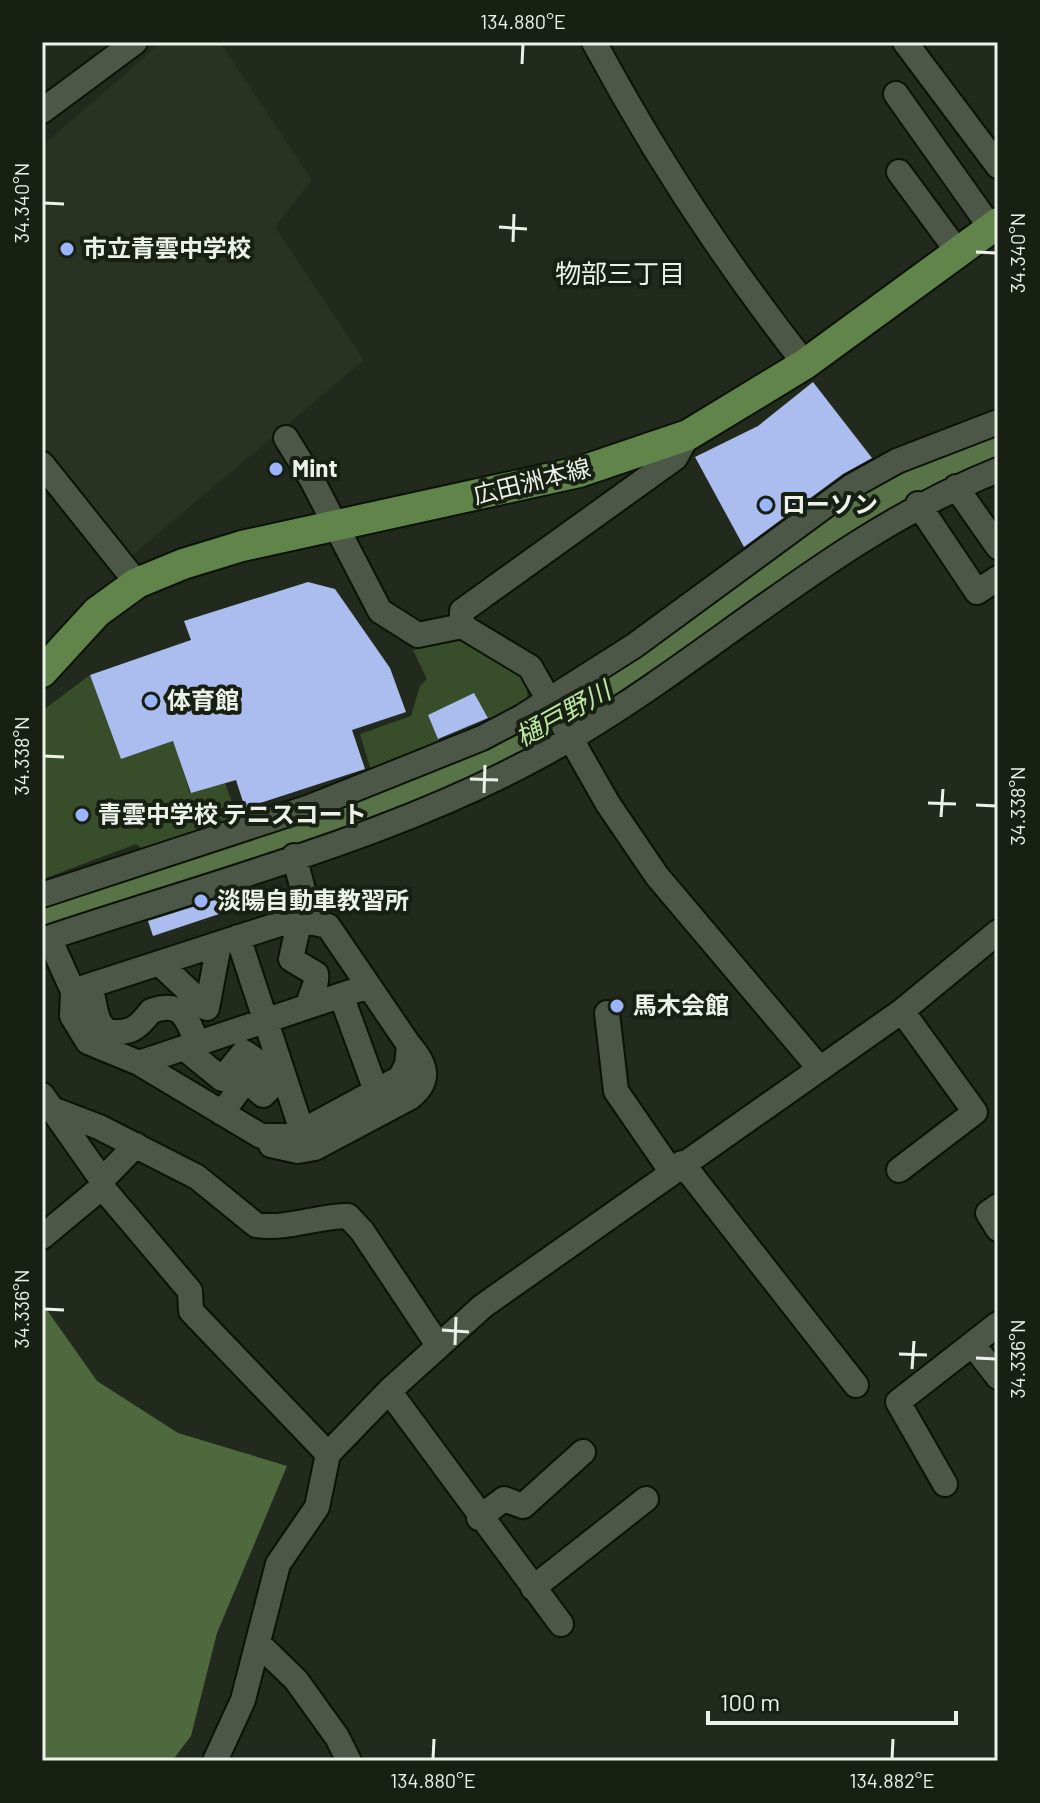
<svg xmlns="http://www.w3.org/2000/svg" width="1040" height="1803" font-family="Barlow,'Noto Sans JP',sans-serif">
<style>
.built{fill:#283421}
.green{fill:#384e2b}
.forest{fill:#4e693e}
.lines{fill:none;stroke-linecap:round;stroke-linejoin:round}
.river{stroke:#587348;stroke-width:30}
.building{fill:#aabdee}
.minor-casing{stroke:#0b1206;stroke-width:28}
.major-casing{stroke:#0b1206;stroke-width:34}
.minor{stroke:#4d5748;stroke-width:24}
.major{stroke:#60844a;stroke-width:30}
.ticks{fill:none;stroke:#ecf2e9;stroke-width:3}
.poi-dot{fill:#9ab5fd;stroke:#182013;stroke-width:3}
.labels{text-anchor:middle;stroke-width:8;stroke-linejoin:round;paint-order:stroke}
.poi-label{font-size:24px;font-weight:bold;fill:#ecf2e9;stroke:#182013;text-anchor:start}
.street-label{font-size:24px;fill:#ecf2e9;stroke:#182013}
.neighbourhood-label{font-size:26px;fill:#ecf2e9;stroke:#182013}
.water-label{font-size:26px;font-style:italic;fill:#bce8a3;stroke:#182013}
.neatline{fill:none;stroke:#ecf2e9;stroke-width:3}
.ticks-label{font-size:20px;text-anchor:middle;fill:#ecf2e9}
</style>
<rect width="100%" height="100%" fill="#212a1c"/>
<path class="built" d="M162,42H220L312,180L275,227L364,360L128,559L42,449V146Z"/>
<path class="green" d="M453,640L475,645L526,676L528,704L491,722L474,694L428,715L441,745L371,771L360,734L411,716L420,686L427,679L413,650Z
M90,675L121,759L174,741L190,793L225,783L238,819L144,850L136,844L43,879L42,711Z"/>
<path class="forest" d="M42,1303L97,1381L178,1433L287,1466L217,1633L191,1736L172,1761H42Z"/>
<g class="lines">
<path class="river" d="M42,917C224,857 430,800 594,700C661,659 719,605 784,560C851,514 923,476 998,447"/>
</g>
<path class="building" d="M813,382L872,458L843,474L744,547L695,457L758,426Z
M308,582L335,589L390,668L406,712L352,730L365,769L245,808L236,780L191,793L173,741L121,759L90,675L191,640L184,621Z
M474,693L488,718L438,739L428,715Z
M256,887L261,900L153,936L148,921Z"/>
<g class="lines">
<g class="minor-casing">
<path id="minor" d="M594,42C655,156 725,262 805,364
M905,42L998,166
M896,94L991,228
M42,111L135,42
M899,172L958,252
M286,438L312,480L380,611L418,635L462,626L530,667L608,804L657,876L820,1069
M42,464L137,583
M956,487L998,547
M918,504L977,592L998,578
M462,626V611L675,458L688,435
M294,856L312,923
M42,895L310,807L482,738L522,717L634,646L852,486L897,461L998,422
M295,919L297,932L291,959L316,974C318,988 308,995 309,1006
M238,937L302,1131
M49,938L73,991L72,1016L88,1042L139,1063L261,1136H293L400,1078L407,1065L409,1045L328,926L295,919L73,991
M42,940C216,881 415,832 573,737C718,651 840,533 998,470
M159,963L207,1008L219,944
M89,986C97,1002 92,1019 107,1031C130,1035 138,1028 151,1011C182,1000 187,1018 197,1043
M341,995L376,1091
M607,1013L616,1091L671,1171
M184,1048L222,1079L244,1052L267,1068L277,1056
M139,1063L369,986
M42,1095L52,1109L99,1127L197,1177L256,1225C287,1230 317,1216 348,1216L362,1231L438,1345
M52,1109L102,1180V1187L190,1291L191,1311L328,1454
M222,1113L246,1080L263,1095L283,1075
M271,1145L298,1151L315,1148L409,1098C432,1081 426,1064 409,1045
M682,1163L856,1385
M899,1170L975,1112L902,1011
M102,1180L136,1145
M998,1206L988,1213L998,1229
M42,1237L102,1187
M973,1345L998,1377
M389,1391L561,1624
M945,1484L898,1402L998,1324
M479,1518L504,1499L523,1506L583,1452
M533,1588L646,1499
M259,1644L296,1680L337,1737L349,1761
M215,1761L243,1700L278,1564L317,1507L328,1454L389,1391L483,1306L902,1011L998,932"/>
</g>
<g class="major-casing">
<path id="major" d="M42,672L97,612L137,583L183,564L242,546L579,472L688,435L805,364L998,223"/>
</g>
<use href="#minor" class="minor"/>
<use href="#major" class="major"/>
</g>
<path class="ticks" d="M522,64L523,44M44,203L64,204M499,227L527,229M513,242L514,214M976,252L996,253M44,756L64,757M470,779L498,780M484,793L485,765M928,803L956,804M976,805L996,806M941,817L943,789M44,1309L64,1310M442,1330L469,1332M455,1345L456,1317M899,1354L927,1355M976,1358L996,1359M912,1369L914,1341M433,1759L434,1739M892,1759L893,1739"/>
<g class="poi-dot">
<circle cx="67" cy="249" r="8"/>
<circle cx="276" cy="469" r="8"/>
<circle cx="766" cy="505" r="8"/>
<circle cx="151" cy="701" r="8"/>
<circle cx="82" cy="815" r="8"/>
<circle cx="201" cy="901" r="8"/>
<circle cx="617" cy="1006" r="8"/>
</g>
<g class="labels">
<g class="poi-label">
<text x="83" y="257">市立青雲中学校</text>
<text x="292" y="477">Mint</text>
<text x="782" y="513">ローソン</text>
<text x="167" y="709">体育館</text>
<text x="98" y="823">青雲中学校 テニスコート</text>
<text x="217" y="909">淡陽自動車教習所</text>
<text x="633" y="1014">馬木会館</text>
</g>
<g class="street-label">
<text transform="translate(532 482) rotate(-14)" y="8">広田洲本線</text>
</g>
<g class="neighbourhood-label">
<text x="620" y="283">物部三丁目</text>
</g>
<g class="water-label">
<text transform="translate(563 714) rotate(-29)" y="9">樋戸野川</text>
</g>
</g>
<rect width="1040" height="1803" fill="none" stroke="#182013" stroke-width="88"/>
<path d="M708 1711v12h248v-12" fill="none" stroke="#ecf2e9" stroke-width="4"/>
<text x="720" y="1711" font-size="24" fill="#ecf2e9" stroke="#182013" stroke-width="6" paint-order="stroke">100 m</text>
<rect x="44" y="44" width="952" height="1715" class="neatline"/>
<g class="ticks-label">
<text x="523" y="29">134.880°E</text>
<text transform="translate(22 203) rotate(-90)" y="7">34.340°N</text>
<text transform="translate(1018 253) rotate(-90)" y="7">34.340°N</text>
<text transform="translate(22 756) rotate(-90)" y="7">34.338°N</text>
<text transform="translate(1018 806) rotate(-90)" y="7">34.338°N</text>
<text transform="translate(22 1309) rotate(-90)" y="7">34.336°N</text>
<text transform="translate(1018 1359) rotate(-90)" y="7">34.336°N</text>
<text x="433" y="1788">134.880°E</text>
<text x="892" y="1788">134.882°E</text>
</g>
</svg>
